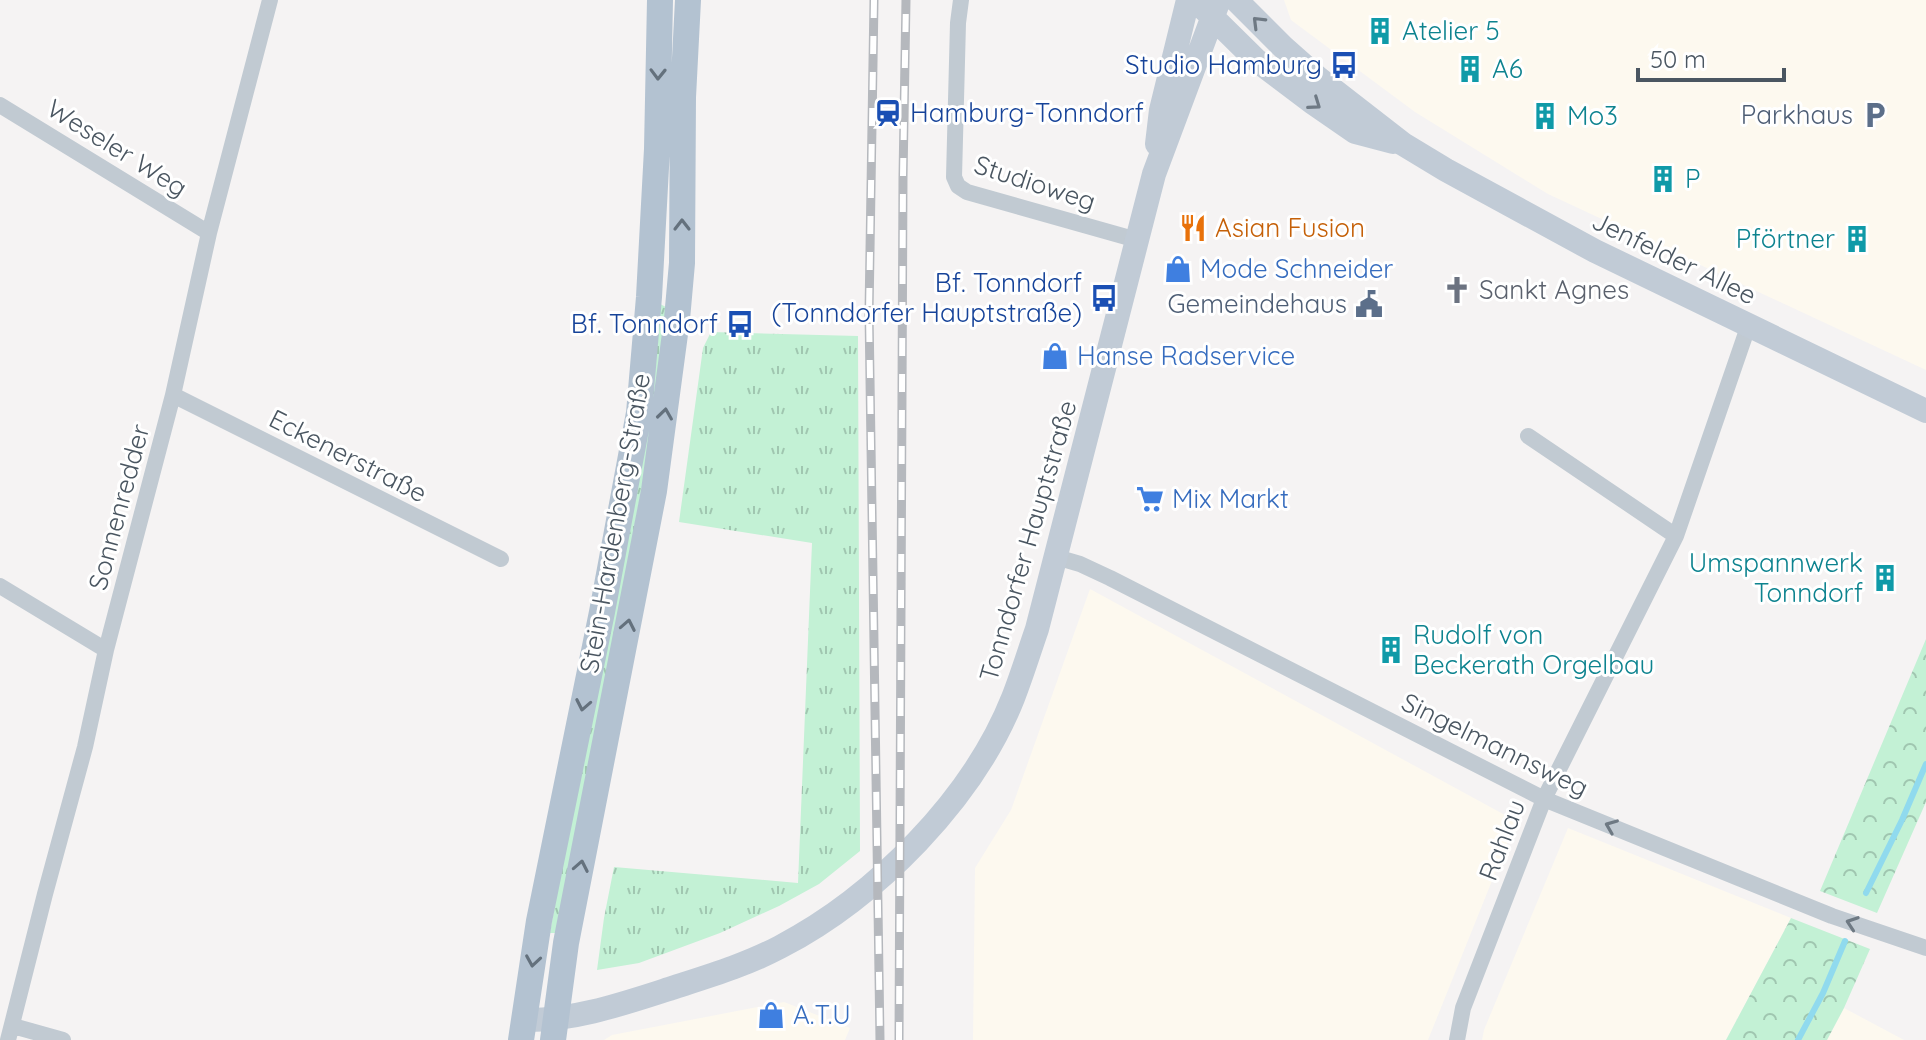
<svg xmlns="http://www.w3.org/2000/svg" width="1926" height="1040" font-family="Quicksand,sans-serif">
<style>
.commercial{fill:#fdf9ef}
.grass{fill:url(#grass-tufts)}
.park{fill:url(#park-crowns)}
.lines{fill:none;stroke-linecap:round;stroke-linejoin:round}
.stream{stroke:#90daee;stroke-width:6}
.street{stroke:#c1cad2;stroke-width:16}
.secondary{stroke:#c1cbd6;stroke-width:24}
.primary{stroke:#b3c2d1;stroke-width:26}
.rail-casing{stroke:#b5b8bd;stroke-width:9}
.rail{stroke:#fff;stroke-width:6;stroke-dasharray:18;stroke-linecap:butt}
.oneway{stroke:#6e7984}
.oneway2{stroke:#64717d}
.oneway3{stroke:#6e7983}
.labels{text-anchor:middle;stroke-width:6;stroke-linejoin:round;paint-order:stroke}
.culture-label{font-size:26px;fill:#0d838f;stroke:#fff;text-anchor:start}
.transit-label{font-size:26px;fill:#164399;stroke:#fff;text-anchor:end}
.service-label{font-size:26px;fill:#4e5e75;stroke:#fff;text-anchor:end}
.street-label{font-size:26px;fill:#4a5661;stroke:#fff}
.food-label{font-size:26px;fill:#c56008;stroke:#fff;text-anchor:start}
.shop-label{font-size:26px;fill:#366cbe;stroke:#fff;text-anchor:start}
.worship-label{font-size:26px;fill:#5b616d;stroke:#fff;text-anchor:start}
</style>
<defs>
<pattern id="grass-tufts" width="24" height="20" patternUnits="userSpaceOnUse" patternTransform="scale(2)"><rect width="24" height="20" fill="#c3f1d5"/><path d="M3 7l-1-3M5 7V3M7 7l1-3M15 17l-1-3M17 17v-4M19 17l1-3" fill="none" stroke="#a0c6b0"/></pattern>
<pattern id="park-crowns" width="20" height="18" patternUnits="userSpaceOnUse" patternTransform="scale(2)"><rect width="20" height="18" fill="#c3f1d5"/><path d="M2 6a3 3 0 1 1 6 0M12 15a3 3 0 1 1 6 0" fill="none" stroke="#a0c6b0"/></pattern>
</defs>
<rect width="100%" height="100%" fill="#f5f3f3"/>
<path class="commercial" d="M1284,0H1926V370L1548,194L1415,112L1291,20Z
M1090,589L1516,821L1428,1040H973L975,868L1011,810Z
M1568,828L1791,918L1726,1040H1482L1484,1030Z
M784,1002L850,1028L845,1040H604L612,1035Z
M1844,1008L1904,1040H1827Z"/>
<path class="grass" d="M660,304L668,308L662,382L557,933H550Z
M711,332L858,336L860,851L819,884L779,906L720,933L639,963L597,970L604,918L614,867L798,883L812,543L679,522L703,348Z"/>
<path class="park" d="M1926,639V802L1877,913L1820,891Z
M1791,918L1870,949L1844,1008L1827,1040H1726Z"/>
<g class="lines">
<path class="stream" d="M1866,893L1902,820L1926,764
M1798,1040L1823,993L1845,941"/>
<path class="street" d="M961,0L958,23L954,177L958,186L967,192L1137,240
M0,105L209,233
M173,395L501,559
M1528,436L1676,536
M1056,557L1080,564L1110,578L1544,799L1832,916L1926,948
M0,586L106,650
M13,1026L63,1040
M8,1040L45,894L85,747L106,650L173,395L209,233L270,0
M1457,1040L1463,1008L1544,799L1676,536L1748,327"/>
<path class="secondary" d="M1195,0L1256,60L1313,103L1355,132L1393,142
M1236,0L1283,47L1318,78L1403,144L1446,170L1595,251L1926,411
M1157,144L1161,110L1188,0
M524,1020C574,1021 625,1003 672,988C709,976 746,965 780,947C876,897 973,799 1013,698C1022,675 1029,652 1037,629L1154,174L1219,0"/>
<path class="primary" d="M521,1040L539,921L602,612L639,413L649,297L657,149L660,0
M553,1040L566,943L654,491L677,319L682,263L683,97L688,0"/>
<g class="rail-casing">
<path id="rail" d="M874,0L869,313L880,1040
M899,1040L903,177L906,0"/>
</g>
<use href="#rail" class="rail"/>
</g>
<defs><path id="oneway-chevron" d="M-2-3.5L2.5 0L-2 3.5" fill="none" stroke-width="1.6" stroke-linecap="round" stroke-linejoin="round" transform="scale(2)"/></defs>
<g class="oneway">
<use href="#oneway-chevron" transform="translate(1258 22) rotate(-135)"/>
<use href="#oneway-chevron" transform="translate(1315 104) rotate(35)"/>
</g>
<g class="oneway2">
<use href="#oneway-chevron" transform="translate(658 74) rotate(91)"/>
<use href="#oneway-chevron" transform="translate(682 225) rotate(-90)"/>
<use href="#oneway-chevron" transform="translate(665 414) rotate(-82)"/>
<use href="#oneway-chevron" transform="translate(628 625) rotate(-79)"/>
<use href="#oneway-chevron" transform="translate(583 705) rotate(101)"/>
<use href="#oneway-chevron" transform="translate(581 866) rotate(-79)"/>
<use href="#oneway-chevron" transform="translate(533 961) rotate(99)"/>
</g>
<g class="oneway3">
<use href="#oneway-chevron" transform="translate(1611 826) rotate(-158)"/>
<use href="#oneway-chevron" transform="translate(1852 923) rotate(-161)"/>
</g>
<defs>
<g id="building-bare" transform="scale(2.16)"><path d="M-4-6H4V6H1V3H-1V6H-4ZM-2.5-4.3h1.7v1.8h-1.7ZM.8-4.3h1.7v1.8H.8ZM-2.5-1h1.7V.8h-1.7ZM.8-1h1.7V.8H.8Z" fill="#0f9aa8" stroke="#fff" stroke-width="2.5" paint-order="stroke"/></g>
<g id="bus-bare" transform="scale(2.16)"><path d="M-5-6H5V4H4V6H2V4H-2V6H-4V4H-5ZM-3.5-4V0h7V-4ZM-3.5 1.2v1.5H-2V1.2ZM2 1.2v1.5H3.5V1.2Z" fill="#1a4fb4" stroke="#fff" stroke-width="2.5" paint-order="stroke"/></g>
<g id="station-bare" transform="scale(2.16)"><path d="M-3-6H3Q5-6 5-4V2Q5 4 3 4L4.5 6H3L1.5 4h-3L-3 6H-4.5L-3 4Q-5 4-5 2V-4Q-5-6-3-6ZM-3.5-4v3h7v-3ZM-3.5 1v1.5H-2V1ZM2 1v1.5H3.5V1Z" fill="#1a4fb4" stroke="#fff" stroke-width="2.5" paint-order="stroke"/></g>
<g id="parking-bare" transform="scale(2.16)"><path d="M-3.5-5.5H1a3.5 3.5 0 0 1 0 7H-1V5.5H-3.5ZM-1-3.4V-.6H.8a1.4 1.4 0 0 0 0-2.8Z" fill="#5c6f8a" stroke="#fff" stroke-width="2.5" paint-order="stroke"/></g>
<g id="restaurant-bare" transform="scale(2.16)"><path d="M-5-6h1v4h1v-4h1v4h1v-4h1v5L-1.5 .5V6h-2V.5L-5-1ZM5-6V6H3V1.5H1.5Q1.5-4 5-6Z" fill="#e8710a" stroke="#fff" stroke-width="2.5" paint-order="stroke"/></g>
<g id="shop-bare" transform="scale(2.16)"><path d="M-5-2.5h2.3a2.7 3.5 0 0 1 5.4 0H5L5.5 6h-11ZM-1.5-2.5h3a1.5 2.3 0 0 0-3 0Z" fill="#3f7fe0" stroke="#fff" stroke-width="2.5" paint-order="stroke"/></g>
<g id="church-bare" transform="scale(2.16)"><path d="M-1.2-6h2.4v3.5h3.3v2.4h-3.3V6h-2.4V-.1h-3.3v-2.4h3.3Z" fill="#6b7280" stroke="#fff" stroke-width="2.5" paint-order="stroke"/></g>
<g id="civic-bare" transform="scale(2.16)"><path d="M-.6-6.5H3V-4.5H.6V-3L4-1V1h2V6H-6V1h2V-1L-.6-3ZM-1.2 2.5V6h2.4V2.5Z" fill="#5c6f8a" stroke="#fff" stroke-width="2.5" paint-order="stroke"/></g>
<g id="supermarket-bare" transform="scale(2.16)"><path d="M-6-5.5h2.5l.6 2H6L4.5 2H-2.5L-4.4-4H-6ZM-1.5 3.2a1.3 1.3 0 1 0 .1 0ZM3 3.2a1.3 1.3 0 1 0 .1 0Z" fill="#3f7fe0" stroke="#fff" stroke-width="2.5" paint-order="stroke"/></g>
</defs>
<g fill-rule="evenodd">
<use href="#building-bare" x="1380" y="31"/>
<use href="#bus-bare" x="1344" y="65"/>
<use href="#building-bare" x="1470" y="69"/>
<use href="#station-bare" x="888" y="113"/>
<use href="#parking-bare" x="1875" y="115"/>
<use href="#building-bare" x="1545" y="116"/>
<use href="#building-bare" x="1663" y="179"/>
<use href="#restaurant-bare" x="1193" y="228"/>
<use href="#building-bare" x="1857" y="239"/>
<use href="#shop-bare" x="1178" y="269"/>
<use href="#church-bare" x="1457" y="290"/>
<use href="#bus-bare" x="1104" y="298"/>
<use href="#civic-bare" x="1369" y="304"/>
<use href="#bus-bare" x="740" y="324"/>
<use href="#shop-bare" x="1055" y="356"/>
<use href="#supermarket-bare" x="1150" y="499"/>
<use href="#building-bare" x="1885" y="578"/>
<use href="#building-bare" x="1391" y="650"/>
<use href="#shop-bare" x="771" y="1015"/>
</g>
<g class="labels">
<g class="culture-label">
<text x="1402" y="40">Atelier 5</text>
<text x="1492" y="78">A6</text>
<text x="1567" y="125">Mo3</text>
<text x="1685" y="188">P</text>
<text x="1835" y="248" text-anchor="end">Pförtner</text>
<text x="1863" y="572" text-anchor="end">Umspannwerk<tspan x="1863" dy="30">Tonndorf</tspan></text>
<text x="1413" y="644">Rudolf von<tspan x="1413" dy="30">Beckerath Orgelbau</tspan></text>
</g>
<g class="transit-label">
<text x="1322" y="74">Studio Hamburg</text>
<text x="910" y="122" text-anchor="start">Hamburg-Tonndorf</text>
<text x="1082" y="292">Bf. Tonndorf<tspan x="1082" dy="30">(Tonndorfer Hauptstraße)</tspan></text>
<text x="718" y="333">Bf. Tonndorf</text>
</g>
<g class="service-label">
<text x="1853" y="124">Parkhaus</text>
<text x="1347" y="313">Gemeindehaus</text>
</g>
<g class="street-label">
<text transform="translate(117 148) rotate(32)" y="9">Weseler Weg</text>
<text transform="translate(1035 183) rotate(18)" y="9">Studioweg</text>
<text transform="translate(1674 258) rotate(26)" y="9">Jenfelder Allee</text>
<text transform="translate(348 456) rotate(27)" y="9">Eckenerstraße</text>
<text transform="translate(119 507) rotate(-75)" y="9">Sonnenredder</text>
<text transform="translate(615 523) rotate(-80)" y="9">Stein-Hardenberg-Straße</text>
<text transform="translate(1028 541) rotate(-74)" y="9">Tonndorfer Hauptstraße</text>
<text transform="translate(1495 745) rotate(26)" y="9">Singelmannsweg</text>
<text transform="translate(1502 840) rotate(-69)" y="9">Rahlau</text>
</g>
<g class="food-label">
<text x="1215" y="237">Asian Fusion</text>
</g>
<g class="shop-label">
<text x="1200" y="278">Mode Schneider</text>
<text x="1077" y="365">Hanse Radservice</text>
<text x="1172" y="508">Mix Markt</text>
<text x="793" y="1024">A.T.U</text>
</g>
<g class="worship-label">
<text x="1479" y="299">Sankt Agnes</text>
</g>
</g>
<path d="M1638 68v12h146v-12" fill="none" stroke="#4a5661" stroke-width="4"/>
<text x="1650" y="68" font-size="24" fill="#4a5661" stroke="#ffffff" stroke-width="6" paint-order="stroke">50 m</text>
</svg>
